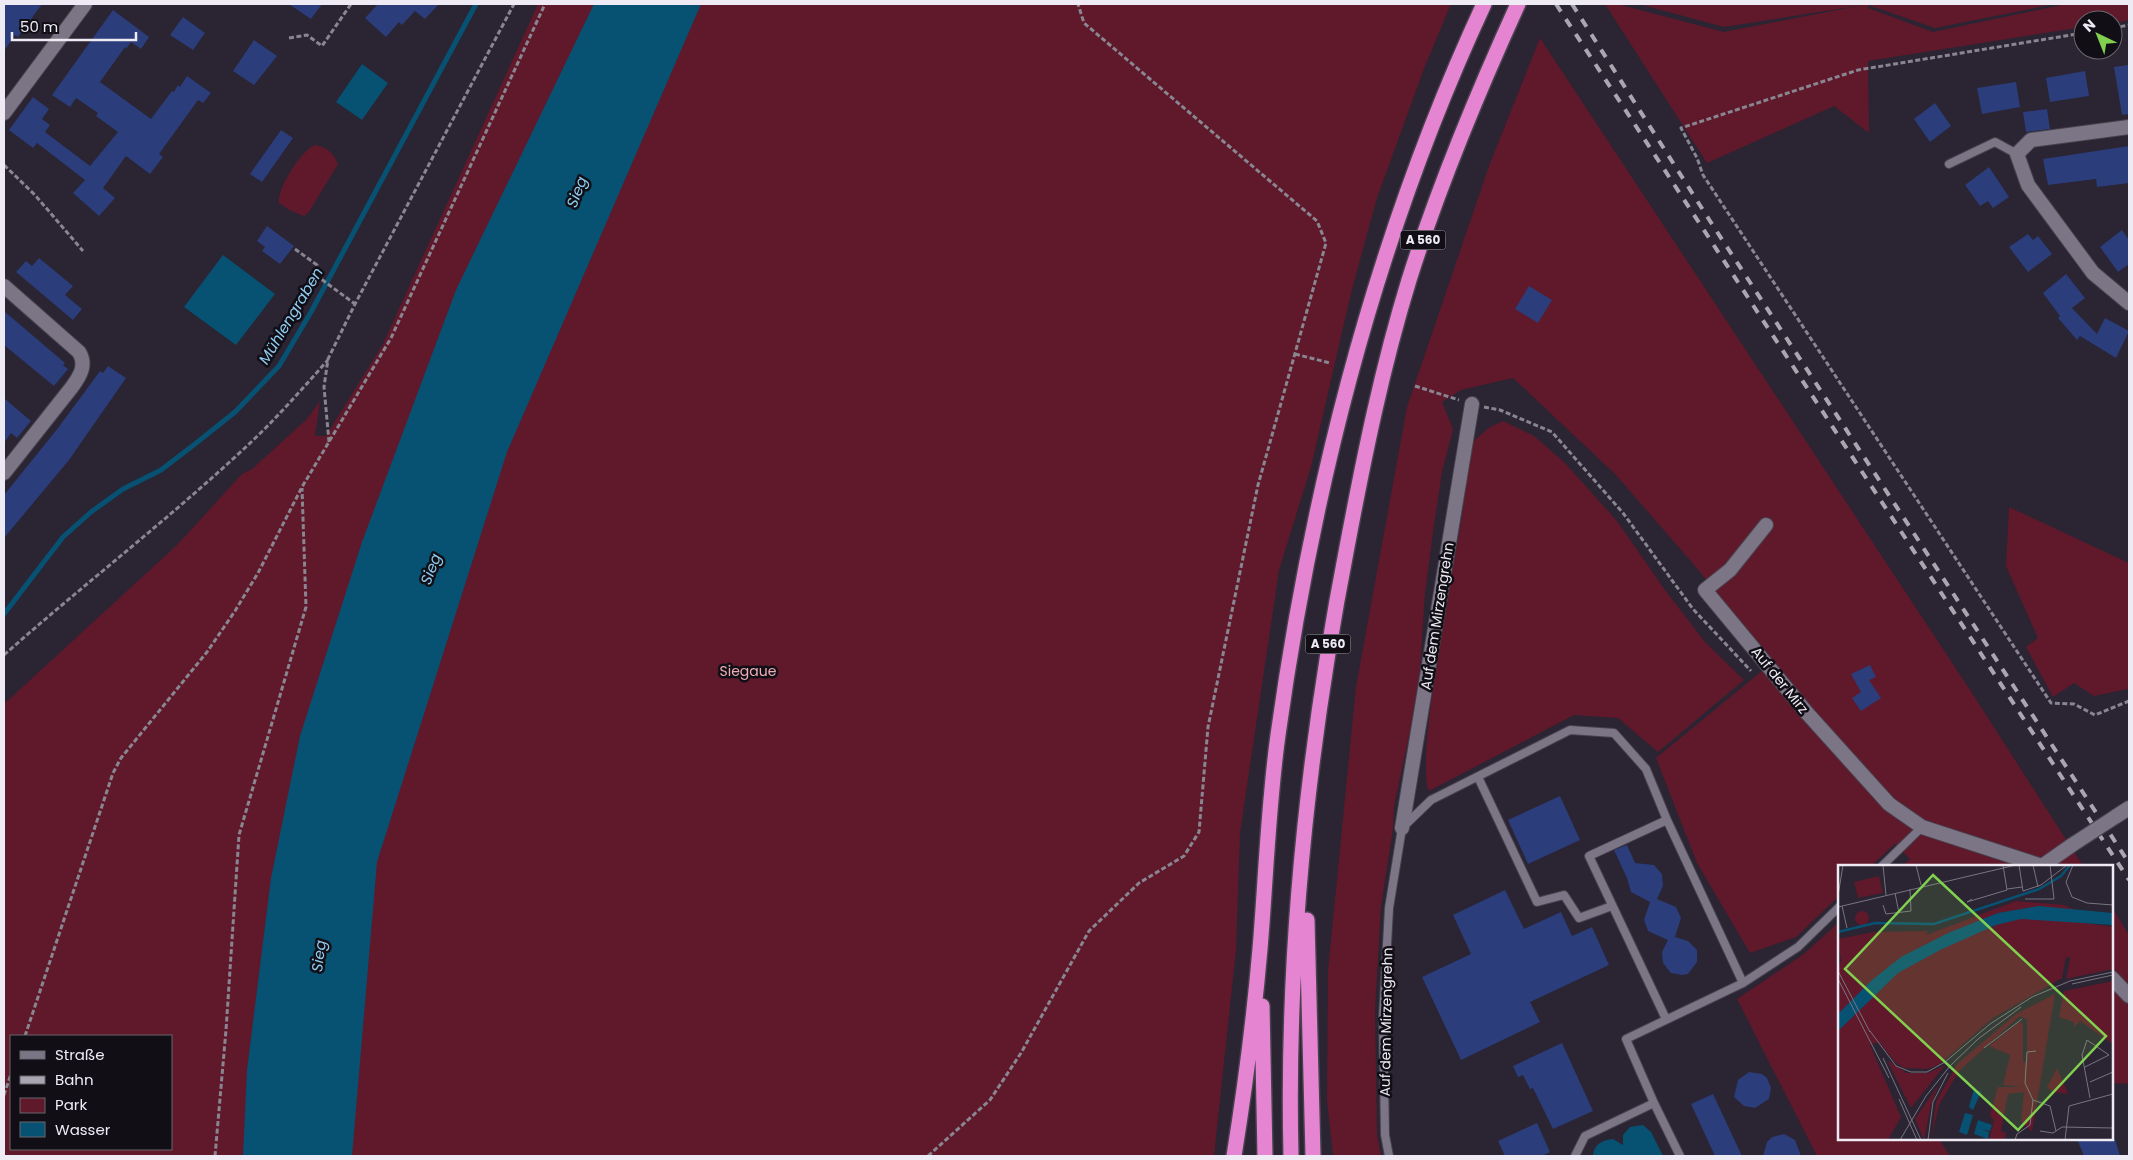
<svg xmlns="http://www.w3.org/2000/svg" width="2133" height="1160" font-family="Poppins,sans-serif">
<style>
.green{fill:#5f192b;fill-rule:evenodd}
.water{fill:#075172}
.lines{fill:none;stroke-linecap:round;stroke-linejoin:round}
.stream{stroke:#075172;stroke-width:5}
.building{fill:#2b3d7a}
.service-casing{stroke:#48424e;stroke-width:10}
.minor-casing{stroke:#48424e;stroke-width:16}
.motorway-casing{stroke:#48424e;stroke-width:18}
.path{stroke:#898591;stroke-width:3;stroke-dasharray:5 2.5;stroke-linecap:butt}
.service{stroke:#7b7586;stroke-width:8}
.minor{stroke:#7b7586;stroke-width:14}
.motorway{stroke:#e584d0;stroke-width:15}
.rail{stroke:#aaa6b1;stroke-width:4;stroke-dasharray:9 9;stroke-linecap:butt}
.minor-bridge-casing{stroke:#48424e;stroke-width:16;stroke-linecap:butt}
.minor-bridge{stroke:#7b7586;stroke-width:14}
.labels{text-anchor:middle;stroke-width:5;stroke-linejoin:round;paint-order:stroke}
.shield{fill:#110f15;stroke:#aca9b1;stroke-width:1}
.shield-label{font-size:12px;font-weight:bold;fill:#eeebf4}
.street-label{font-size:14px;fill:#eeebf4;stroke:#110f15}
.park-label{font-size:14px;fill:#f1adb7;stroke:#110f15}
.water-label{font-size:15px;font-style:italic;fill:#8fccf1;stroke:#110f15}
.inset-river{fill:none;stroke:#075172;stroke-width:2.5}
.inset-road{fill:none;stroke:#787480;stroke-width:1}
.view{fill:#82d04f;fill-opacity:0.15;stroke:#82d04f;stroke-width:2.5}
.inset-edge{fill:none;stroke:#eeebf4;stroke-width:2.5}
</style>
<rect width="100%" height="100%" fill="#2a2433"/>
<path class="green" d="M538,4H1451L1425,66L1377,198L1351,293L1311,467L1279,570L1240,833L1236,950L1214,1156H4V704L177,545L242,474L252,469L307,419L320,401L315,436H326L383,344ZM11,1036H171V1149H11Z
M1605,4H1617L1724,32L1863,5L1724,27L1639,4H1870L1868,8L1933,32L2066,4H2129V20L2113,23V20H2083V27L1868,61L1869,133L1834,106L1707,163Z
M1872,4H2055L1935,28L1871,6Z
M1540,38L1972,693L2083,866H1902L1910,859L1895,844L1871,866H1839V896L1796,937L1750,953L1697,863L1656,758L1774,661L1689,559L1615,474L1513,378L1461,390L1442,402L1453,429L1442,472L1433,532L1425,593L1420,669L1410,731L1394,806L1393,829L1381,906L1375,1010L1377,1134L1381,1156H1333L1327,1100L1328,970L1356,687L1407,407L1489,166Z
M316,145C327,147 334,154 338,164L309,212L304,216L291,211L279,203C276,190 303,147 316,145Z
M1503,421L1534,436L1565,463L1617,521L1665,590L1705,642L1744,680L1658,752L1618,718L1574,715L1429,791C1415,766 1452,573 1459,534C1464,504 1468,474 1471,443L1490,427Z
M2009,507L2129,563L2128,689L2094,696L2074,683L2053,697L2026,647L2038,638L2006,566Z
M2112,908L2129,935V1084L2112,1083Z
M1839,922V1139H1939L1950,1156H1817L1737,999L1804,954Z"/>
<path class="water" d="M594,4H701L507,452L377,862L352,1156H243L247,1070L271,878L300,736L362,542L456,290Z
M362,64L388,83L362,120L336,102Z
M223,255L275,294L236,345L184,307Z
M1643,1125L1651,1132L1663,1156H1593C1594,1144 1602,1140 1613,1139L1623,1145V1135L1630,1127Z"/>
<g class="lines">
<path class="stream" d="M4,614L63,537L91,512L123,489L161,470L195,444L235,412L279,366L311,312L476,4"/>
</g>
<path class="building" d="M4,4H42L18,37L15,35L4,51Z
M289,4H322L311,19Z
M378,4H439L425,19L415,11L402,25L399,22L386,37L365,18Z
M113,10L149,37L141,49L131,42L126,49L125,47L100,82L151,119L172,91L174,92L178,85L180,87L187,76L211,93L203,103L198,100L159,154L163,157L150,174L126,156L103,188L115,198L99,216L73,193L85,180L37,143L33,148L9,130L33,97L49,109L42,119L50,125L45,132L90,166L118,132L96,116L98,113L76,98L70,107L52,95Z
M183,17L205,33L193,50L170,35Z
M254,40L277,56L254,85L233,71Z
M2129,65V114L2122,115L2114,67Z
M2085,71L2089,96L2050,102L2046,78Z
M2016,82L2020,107L1982,114L1977,88Z
M1935,103L1951,126L1930,142L1914,119Z
M2047,109L2050,129L2026,132L2023,112Z
M281,130L293,138L262,182L250,174Z
M2129,146V183L2097,187L2096,179L2048,185L2043,159Z
M1989,167L2009,197L1993,208L1988,201L1980,206L1965,185Z
M267,226L294,246L280,264L262,251L265,247L257,241Z
M2122,230L2129,240V264L2118,272L2100,247Z
M2028,234L2033,240L2038,236L2052,254L2028,272L2009,247Z
M39,258L73,286L65,295L82,309L73,320L16,272L26,261L32,266Z
M2066,274L2085,298L2072,308L2097,334L2105,318L2129,331L2116,358L2080,336L2077,340L2058,318L2060,316L2043,293Z
M1529,286L1552,300L1538,323L1515,309Z
M4,311L65,363L63,365L68,369L54,386L4,345Z
M108,366L126,378L69,460L4,538V495L58,428L100,371L103,373Z
M4,398L31,421L17,438L11,433L4,443Z
M1870,665L1876,677L1869,680L1881,698L1861,711L1852,698L1861,692L1851,674Z
M1560,796L1580,840L1528,864L1508,820Z
M1627,845L1635,863L1654,865L1662,874L1663,886L1657,899L1676,907L1681,918L1675,937L1688,941L1697,950V962L1688,974L1682,975L1671,973L1663,963L1662,952L1668,940L1648,931L1644,920L1650,902L1631,892L1627,878L1614,850Z
M1505,890L1524,929L1561,912L1572,936L1592,927L1609,965L1530,1002L1540,1022L1461,1060L1422,977L1471,954L1453,915Z
M1562,1043L1593,1111L1553,1129L1533,1088L1530,1089L1523,1075L1518,1077L1513,1066Z
M1749,1072L1762,1074L1767,1078L1771,1088L1769,1099L1755,1108L1744,1106L1734,1097L1738,1080Z
M1713,1094L1735,1141L1742,1156H1715L1691,1104Z
M1537,1123L1550,1152L1542,1156H1505L1498,1141Z
M1784,1134L1795,1140L1801,1156H1763L1767,1142L1772,1137Z
M2077,1139H2115L2120,1156H2084Z"/>
<g class="lines">
<g class="service-casing">
<path id="service" d="M1949,164L1995,142L2017,154
M1478,777L1537,902L1564,895L1579,918L1612,906
M1882,866L1922,827
M1666,1019L1589,856L1667,820
M1654,1103L1626,1039L1743,983L1798,947L1839,907
M1389,1156L1385,1135L1383,1018L1389,908L1402,828L1431,800L1570,730L1614,733L1646,769L1667,820L1743,983
M1575,1156L1585,1136L1654,1103L1680,1156"/>
</g>
<g class="minor-casing">
<path id="minor" d="M4,113L85,4
M2129,127L2031,140L2017,154L2028,185L2093,273L2129,303
M4,286L79,352C87,365 80,376 72,387L4,473
M1766,525L1730,570L1705,590L1807,713L1889,804L1922,827L2042,866
M2115,817L2129,808
M1402,828L1472,404
M2042,866L2072,845
M2112,978L2129,996"/>
</g>
<g class="motorway-casing">
<path id="motorway" d="M1307,920L1313,1156
M1262,1006L1265,1156
M1234,1156C1245,1088 1254,1018 1260,949C1266,878 1268,807 1278,735C1313,484 1377,234 1484,4
M1291,1156C1286,952 1308,747 1347,547C1364,457 1382,368 1409,280C1439,185 1477,94 1518,4"/>
</g>
<path class="path" d="M2113,28L2129,25
M2083,33L1858,70L1681,128L1697,158L1703,175L2051,703L2074,704L2095,715L2129,701
M289,38L307,35L322,46L351,4
M4,165L35,195L83,251
M295,249L317,265L315,273L317,276L355,304
M1295,354L1330,363
M1415,386L1459,400
M1484,407L1500,410L1552,432L1623,513L1693,609L1751,671
M329,442L324,387L328,359L355,304L514,4
M4,655C84,584 169,519 248,445C276,419 302,389 328,360
M25,1036L113,773L121,758L207,652L235,611L258,573L302,487L391,338L545,4
M4,1095L11,1074
M215,1156L226,1030L239,835L306,607L302,488
M928,1156L990,1100L1021,1053L1089,931L1139,883L1184,856L1199,832L1208,727L1258,485L1326,243L1317,221L1084,23L1078,4"/>
<use href="#service" class="service"/>
<use href="#minor" class="minor"/>
<use href="#motorway" class="motorway"/>
<path class="rail" d="M1556,4L2129,880
M1572,4L1710,221L2129,863"/>
<g class="minor-bridge-casing">
<path id="minor-bridge" d="M2072,845L2115,817"/>
</g>
<use href="#minor-bridge" class="minor-bridge"/>
</g>
<g class="labels">
<g class="shield">
<rect x="1400.5" y="230.5" width="45" height="19" rx="4"/>
<rect x="1305.5" y="634.5" width="45" height="19" rx="4"/>
</g>
<g class="shield-label">
<text x="1423" y="244">A 560</text>
<text x="1328" y="648">A 560</text>
</g>
<g class="street-label">
<text transform="translate(1437 616) rotate(-81)" y="5">Auf dem Mirzengrehn</text>
<text transform="translate(1780 680) rotate(51)" y="5">Auf der Mirz</text>
<text transform="translate(1386 1022) rotate(-89)" y="5">Auf dem Mirzengrehn</text>
</g>
<g class="park-label">
<text x="748" y="676">Siegaue</text>
</g>
<g class="water-label">
<text transform="translate(577 192) rotate(-69)" y="5">Sieg</text>
<text transform="translate(291 316) rotate(-59)" y="5">Mühlengraben</text>
<text transform="translate(431 569) rotate(-69)" y="5">Sieg</text>
<text transform="translate(319 956) rotate(-83)" y="5">Sieg</text>
</g>
</g>
<g transform="translate(1838 865)">
<rect width="275" height="275" fill="#2a2433"/>
<path d="M41,11L45,28L20,33L16,17ZM178,36L226,40L235,44L234,56L275,62V104L228,114L232,93L228,92L224,113L155,153L102,199L90,204L66,203L57,197L41,177L32,180L63,252L50,275H0V102L3,96L0,74L36,67L90,66L88,70ZM17 53a7 7 0 1 1 14 0a7 7 0 1 1-14 0ZM275,116V179L242,156L236,162V157L221,152L226,126ZM217,129L194,267L183,256L186,227L170,229L163,266L168,268L166,275H151L156,256L152,250L160,222H185L165,220L172,190L151,181L181,157L185,158V197L189,198V155L182,151L121,206L101,240L93,275L98,237L119,199L178,149ZM49,195L69,208H90L107,200L73,243ZM219,203L228,224L230,229L215,227L209,222ZM101,219L93,240L86,275L77,254Z" fill="#5f192b"/>
<path d="M201,41L275,48V60L183,54L158,60L102,85L60,108L0,166V149L34,115L63,92L110,68L160,48ZM136,224L143,227L135,245L131,242ZM127,248L135,250L129,270L121,267ZM140,255L154,260L152,266L144,264L151,267L150,274L136,269Z" fill="#075172"/>
<path class="inset-river" d="M0,67L37,58L96,59L201,24L223,11L232,0"/>
<path class="inset-road" d="M45,0L48,30M78,0L83,20M181,0L185,26L203,20L229,0M195,0L200,22M235,0L228,17L234,32L249,38L275,40M169,24L184,22M57,28L61,48M0,31L5,0M134,34L129,37L169,25L165,0M187,34H216L212,0M45,40L48,49L73,46L72,24M4,41L9,63M0,42L178,0M0,106L32,167M0,114L51,213M234,119L275,110M32,166L58,201L73,207H89L107,197L152,159L194,132L232,116L275,107M146,183L184,154M45,193L83,275M247,202L271,190L249,175L244,190L252,233M252,217L275,207M61,234L79,275M195,235L187,218L189,187L198,186M202,266L215,268L224,262L275,263M62,275L88,231L112,201L140,174L183,142M90,275L95,237L110,208M177,275L179,269L192,260L195,235L212,241L218,266M227,275L231,241L275,229"/>
<path class="view" d="M95,10L268,171L180,265L7,104Z"/>
<rect width="275" height="275" class="inset-edge"/>
</g>
<rect width="2133" height="1160" fill="none" stroke="#eeebf4" stroke-width="10"/>
<rect x="10" y="1035" width="162" height="115" fill="#110f15" stroke="#69676e"/>
<rect x="20" y="1051" width="25" height="8" fill="#7b7586" stroke="#69676e"/>
<text x="55" y="1060" font-size="15" fill="#eeebf4">Straße</text>
<rect x="20" y="1076" width="25" height="8" fill="#aaa6b1" stroke="#69676e"/>
<text x="55" y="1085" font-size="15" fill="#eeebf4">Bahn</text>
<rect x="20" y="1098" width="25" height="15" fill="#5f192b" stroke="#69676e"/>
<text x="55" y="1110" font-size="15" fill="#eeebf4">Park</text>
<rect x="20" y="1122" width="25" height="15" fill="#075172" stroke="#69676e"/>
<text x="55" y="1135" font-size="15" fill="#eeebf4">Wasser</text>
<g transform="translate(2098 35) rotate(317)"><circle r="24" fill="#110f15" stroke="#69676e"/>
<path d="M0-4L9 19L0 12L-9 19Z" fill="#82d04f"/>
<text y="-8" font-size="14" font-weight="bold" text-anchor="middle" fill="#eeebf4">N</text>
</g>
<path d="M12 32v8h124v-8" fill="none" stroke="#eeebf4" stroke-width="2.5"/>
<text x="20" y="32" font-size="15" fill="#eeebf4" stroke="#110f15" stroke-width="4" paint-order="stroke">50 m</text>
</svg>
